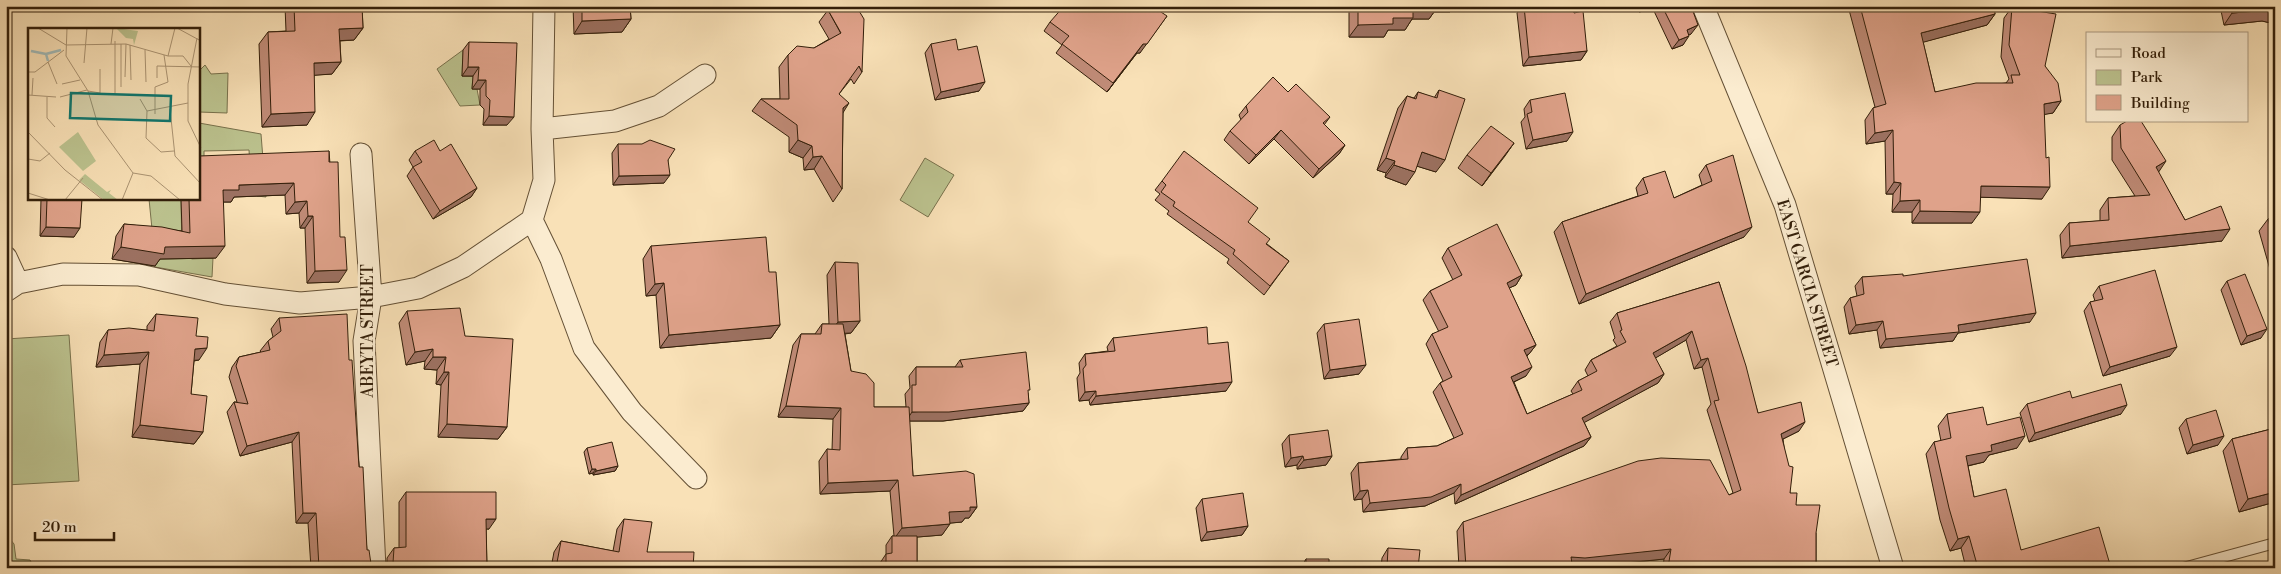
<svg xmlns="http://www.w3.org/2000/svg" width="2281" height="574" font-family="'Libre Bodoni',serif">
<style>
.green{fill:#bcc38f;stroke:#78714c}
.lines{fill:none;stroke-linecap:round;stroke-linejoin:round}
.lane-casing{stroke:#645035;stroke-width:12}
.street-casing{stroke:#645035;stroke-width:23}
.lane{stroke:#fbecd0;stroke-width:10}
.street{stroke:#fbecd0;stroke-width:21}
.wall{fill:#c08b77;stroke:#331f0a}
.shaded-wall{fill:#9c7161;stroke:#331f0a}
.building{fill:#dfa28a;stroke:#331f0a}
.labels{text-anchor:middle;stroke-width:4.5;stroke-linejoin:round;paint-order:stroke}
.street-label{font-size:16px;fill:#331f0a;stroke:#fbecd0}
.inset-river{fill:none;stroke:#a2bbb9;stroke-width:2.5}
.inset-road{fill:none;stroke:#aa9372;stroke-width:1}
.view{fill:#0f766e;fill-opacity:0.15;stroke:#0f766e;stroke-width:2.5}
.inset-edge{fill:none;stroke:#331f0a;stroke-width:2.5}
</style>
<rect width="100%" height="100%" fill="#f9e1b7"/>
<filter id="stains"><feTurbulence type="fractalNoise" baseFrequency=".004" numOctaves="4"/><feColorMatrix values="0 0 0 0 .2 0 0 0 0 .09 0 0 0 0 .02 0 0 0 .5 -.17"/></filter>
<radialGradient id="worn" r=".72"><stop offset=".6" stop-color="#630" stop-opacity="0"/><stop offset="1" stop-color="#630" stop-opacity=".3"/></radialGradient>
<path class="green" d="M463,50L462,76H473L472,88L477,89L480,105L460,106L437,69Z
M205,65L211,74L228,73L227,113L199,112V71Z
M199,123L261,134L266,197L257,196L250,166L249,150L204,151V157H199Z
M925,158L954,175L928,217L900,200Z
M149,199H181L182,253L192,259L213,258L212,277L155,267L159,241L153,239Z
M69,335L79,481L6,485V339Z
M6,534L14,544L16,559L30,560L34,568H6Z"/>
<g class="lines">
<g class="lane-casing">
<path id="lane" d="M2183,568L2275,543"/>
</g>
<g class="street-casing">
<path id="street" d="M544,6L542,129L544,180L532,220L551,259L584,348L632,412L696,478
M1703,6L1785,205L1893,568
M542,129L615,121L659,106L705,75
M361,154L371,297L364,341L375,568
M6,257L18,283
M6,291L18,283L63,274L139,275L225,294L300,303L371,297L418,288L463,267L532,220"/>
</g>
<use href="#lane" class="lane"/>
<use href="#street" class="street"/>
</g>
<path class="wall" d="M285,6H362L363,28L354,40L340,41L341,62L332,74L314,75L307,125L262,127L259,44L268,32L286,31Z
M573,6H630L631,19L622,32L574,34Z
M1336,6H1454L1450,12H1434L1429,19H1412L1405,30H1388L1384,37H1349V8L1336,9Z
M1522,6H1573L1574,13L1587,51L1581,60L1523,66L1517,13Z
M1637,6H1691V34L1688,35L1683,45L1672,49L1653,9L1639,12Z
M1848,6H1994L1995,14L1987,25L1923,42L1935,92L2006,83L2009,79L2001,57L2004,18L2012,7L2045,66L2061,101L2053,113L2044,114L2042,199L1981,197L1972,223H1912V212H1892L1893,194H1886L1885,141L1866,144L1865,120L1873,108L1875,107Z
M2220,6H2275V24L2262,21L2224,25Z
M1156,8L1140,53H1137L1107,92L1056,53L1062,45L1044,31L1050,22Z
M828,10L862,72L854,84L851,79L839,94L843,112L842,189L833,202L814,169L804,170L803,158L789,152V137L752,111L761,99H780L779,67L788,55L814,48L829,39L819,22Z
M469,42L507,125H483L484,109L480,105V89H472L473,76H462L463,50Z
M931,44L958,50L979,91L935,100L925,53Z
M1439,90L1436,172L1417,166L1406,185L1385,177L1386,173L1377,170L1398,108L1407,96L1414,98L1418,92L1434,98Z
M1288,92L1330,117L1324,125L1345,145L1339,154L1313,178L1274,139L1249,164L1224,140L1230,131L1241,120L1239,115L1246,106Z
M1530,100L1567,141L1526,149L1521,122L1525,117L1524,109Z
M2120,125L2158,172L2185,220L2222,241L2062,258L2060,235L2069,223L2100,221V210L2108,198L2135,196L2112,160V137Z
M1514,143L1482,186L1458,168L1467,155Z
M618,144L668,160L664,183L613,185L612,153Z
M329,151L339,282L307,283L305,228H300L299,213L286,214L285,195L234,197L231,202H223L216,258L160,259L155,266L112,259L116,236L124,224L182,231L181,199H199Z
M415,151H440L477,188L471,197L433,219L407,176L413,167L409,160Z
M1706,165L1744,237L1579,304L1554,232L1562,222L1638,196L1636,188L1643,178L1674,198L1702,185L1699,175Z
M1162,181L1248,222L1267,244L1289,261L1264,295L1227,263L1229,259L1167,214L1169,211L1155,200L1160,194L1155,190Z
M41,199H82L74,237L40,236Z
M2275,217V287L2259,231L2268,219Z
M651,246L769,272L780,325L771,338L660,348L656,295L646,296L643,259Z
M1448,248L1522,275L1516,285L1509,288L1536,345L1529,354L1527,356L1526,376L1514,382L1527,414L1573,394L1571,391L1578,381L1588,376L1585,370L1591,360L1617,346L1613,340L1615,338L1610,322L1617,313L1719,282L1758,413L1799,431L1783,439L1790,493L1796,505L1816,533V563L1832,568H1663L1664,559L1579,568H1459L1457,531L1463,522L1729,495L1733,493L1707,410L1711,404L1702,367L1694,369L1686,340L1655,358L1664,374L1658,383L1584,422L1591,437L1584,446L1455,504L1454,493L1425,506L1363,512L1362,499L1354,500L1351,473L1358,463L1401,459V457L1407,448L1437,446L1454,438L1433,392L1440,383L1443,381L1426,344L1432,334L1439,332L1423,300L1430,291L1453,280L1442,258Z
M835,262L860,321L851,333L845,334L851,371L874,407H906L905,394L910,388L909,376L916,367H955L960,360L1028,393L1029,403L1023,411L943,421H909L913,476L977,507L969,518H965L962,522L950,523L942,535L917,537V568H880V563L886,554V545L892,536H894L890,491L820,494L819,461L827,449L832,450L833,419L778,417L793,345L801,334H815L822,324H829L827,275Z
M1903,276L2030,322L1958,333L1953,341L1880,348L1877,330L1849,334L1844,307L1850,298L1857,296L1855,286L1862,277Z
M2227,281L2261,338L2241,345L2221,290Z
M2099,286L2170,356L2103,376L2084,311L2090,302L2095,301L2093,295Z
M407,311L465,336L507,427L498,439L438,437L441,385L436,384L437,370L424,369L425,361L406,365L399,323Z
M156,314L196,336L199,360L194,361L191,394L203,432L194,444L132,437L140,364L96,367L100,342L108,330H147V326Z
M279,318L349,360L367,550L371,564L375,568H311L308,523H296L292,442L240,456L227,412L234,402H237L229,377L232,367L239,357L261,352L260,351L268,341L273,337L271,329Z
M1324,324L1359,374L1324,379L1317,333Z
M1113,338L1208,344L1226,391L1090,405L1089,400L1079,401L1077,378L1080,373L1079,363L1085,354L1108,351L1107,347Z
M2072,398L2121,414L2029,442L2020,413L2027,404Z
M1947,414L1987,425L2017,448L1989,455L1984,462L1968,466L1974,497L2021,550L2111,568H1966L1961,548L1950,551L1940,520L1926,454L1934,442L1941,441L1938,426Z
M2186,419L2218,445L2187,454L2179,428Z
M2275,428V502L2239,512L2223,451L2232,439Z
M1289,435L1332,456L1326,465L1297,469V465L1285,467L1282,444Z
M587,448L618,466L615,471L593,475V473L589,474L584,452Z
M406,492L489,529H486L487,568H387V558L394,548H399V502Z
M1202,499L1248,526L1242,535L1201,541L1196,508Z
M624,519L647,552L693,568H551L554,552L561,541L613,551L617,529Z
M1388,548L1418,568H1381L1382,558Z
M1306,559L1329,568H1303V564Z"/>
<path class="shaded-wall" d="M1338,6H1350L1349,8L1336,9Z
M1434,6H1454L1450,12H1434L1429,19H1412L1405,30H1388L1384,37H1349L1358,25L1393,18L1413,7Z
M1643,6H1654L1653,9L1639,12Z
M2270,10L2275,11V24L2262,21L2224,25L2232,13Z
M1995,14L1987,25L1913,45L1921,33Z
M1167,16L1140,53H1137L1107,92L1143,44Z
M631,19L622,32L574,34L582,21Z
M1698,25L1691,34L1681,39L1687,30Z
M363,28L354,40L331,41L339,29Z
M1689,36L1683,45L1672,49L1679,40Z
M1587,51L1581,60L1523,66L1529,57Z
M341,62L332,74L305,76L314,63Z
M468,67H479L473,76H462Z
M478,80H486L480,89H472Z
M985,82L979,91L935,100L941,92Z
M2061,101L2053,113L2036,116L2044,104Z
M849,103L841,116L843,108Z
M315,112L307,125L262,127L271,114Z
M489,116L514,117L507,125H483Z
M1281,130L1274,139L1249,164L1256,155Z
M1893,130L1885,141L1866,144L1875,133Z
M1573,132L1567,141L1526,149L1533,140Z
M798,140L812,146L803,158L789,152Z
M1514,143L1505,156L1482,186L1491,173Z
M1345,145L1339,154L1313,178L1319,169Z
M1422,152L1445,160L1436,172L1413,165Z
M822,156L814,169L804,170L813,157Z
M1386,158L1395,161L1386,173L1377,170Z
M2166,161L2158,173L2156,167Z
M1394,165L1415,172L1406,185L1385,177Z
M670,175L664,183L613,185L619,176Z
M1894,182L1901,183L1893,194H1886Z
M294,183L285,195L234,197L231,202H214L223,190L239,185Z
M1981,186L2050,187L2042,199L1973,197Z
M477,188L471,197L433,219L440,211Z
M1920,200L1912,212H1892L1900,201Z
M307,201L299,213L286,214L295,202Z
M1920,211L1980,212L1972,223H1912Z
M308,216H313L305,228H300Z
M46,227L80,228L74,237L40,236Z
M1752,227L1744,237L1579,304L1586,294Z
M2230,229L2222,241L2062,258L2070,246Z
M225,246L216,258L160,259L155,266L112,259L121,247Z
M347,270L339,282L307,283L315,271Z
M1522,275L1516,285L1500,292L1507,283Z
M664,283L656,295L646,296L655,284Z
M2036,313L2030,322L1958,333L1953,341L1880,348L1886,339L1958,325Z
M860,321L851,333L829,334L838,322Z
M1883,321L1877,330L1849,334L1856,325Z
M780,325L771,338L660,348L669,335Z
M2267,329L2261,338L2241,345L2247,336Z
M1692,331L1686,340L1647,363L1653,353Z
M1536,345L1529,354L1518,360L1524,350Z
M2177,347L2170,356L2103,376L2110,367Z
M207,348L199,360L186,361L195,349Z
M433,349L425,361L406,365L415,352Z
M149,352L140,364L96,367L104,355Z
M433,357H446L437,370L424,369Z
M1708,358L1702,367L1694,369L1701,360Z
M1366,365L1359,374L1324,379L1330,370Z
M1532,367L1526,376L1505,386L1511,377Z
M444,372H449L441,385L436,384Z
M1664,374L1658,383L1576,427L1582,418Z
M1232,382L1226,391L1090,405L1096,396Z
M1096,391L1089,400L1079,401L1085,392Z
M1029,403L1023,411L943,421H906L912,412Z
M2127,405L2121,414L2029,442L2035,433Z
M786,406L841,408L833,419L778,417Z
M1805,422L1799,431L1775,443L1781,434Z
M447,424L507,427L498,439L438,437Z
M140,425L203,432L194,444L132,437Z
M299,432L292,442L240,456L247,446Z
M2025,436L2017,448L1989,455L1984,462L1958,468L1966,456L1991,445Z
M2224,436L2218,445L2187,454L2193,445Z
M1591,437L1584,446L1455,504L1461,495Z
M1303,456L1297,465L1285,467L1291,458Z
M1332,456L1326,465L1297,469L1304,460Z
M618,466L615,471L593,475L596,471Z
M592,469H596L593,473L589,474Z
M898,480L890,491L820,494L828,483Z
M1461,484L1454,493L1425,506L1363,512L1370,503Z
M1368,490L1362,499L1354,500L1360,491Z
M2275,492V502L2239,512L2248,499Z
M970,507H977L969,518H965L962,522L941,524L949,512Z
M303,513H316L308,523H296Z
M486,519H496L489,529H479Z
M950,524L942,535L894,539L902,528Z
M1248,526L1242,535L1201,541L1207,532Z
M1969,536L1961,548L1950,551L1958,539Z
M1671,549L1664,559L1579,568H1524L1571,557Z"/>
<path class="building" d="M294,6H362L363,28L339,29L341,62L314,63L315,112L271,114L268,32L295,31Z
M582,6H630L631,19L582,21Z
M834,6H856L864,19L862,72L859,66L839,94L849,103L843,108L842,189L822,156L813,157L812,146L798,140L797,125L761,99H789L788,55L797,46L814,48L841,33L828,10Z
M1064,6H1156L1155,8L1167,16L1147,44H1143L1113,83L1062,44L1069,36L1050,22Z
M1358,6H1438L1413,7V18H1393V24L1358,25Z
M1524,6H1573L1574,13L1583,11L1587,51L1529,57Z
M1662,6H1691L1698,25L1687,30L1689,36L1679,40Z
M1860,6H1994L1995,14L1921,33L1935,92L1976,83H2013L2011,75H2020L2009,45L2012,7L2056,14L2045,66L2058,83L2061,101L2044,104L2046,158L2049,157L2050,187L1981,186L1980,212L1920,211V200L1900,201L1901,183L1894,182L1893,130L1875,133L1873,108L1886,104Z
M2231,6H2275V11L2270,10L2232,13Z
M956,39L958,50L977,46L985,82L941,92L931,44Z
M469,42L517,43L514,117L489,116L490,100L486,96V80H478L479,67H468Z
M1273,77L1288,92L1296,84L1330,117L1323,123L1345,145L1319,169L1281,130L1256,155L1230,131L1248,112L1246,106Z
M1439,90L1465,99L1445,160L1422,152L1415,172L1394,165L1395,161L1386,158L1407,96L1416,99L1418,92L1437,98Z
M1565,93L1573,132L1533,140L1527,114L1532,112L1530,100Z
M2127,121H2141L2166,161L2156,167L2185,220L2221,206L2230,229L2070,246L2069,223L2109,220L2108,198L2150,195L2121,148L2120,125Z
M1491,126L1514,143L1491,173L1467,155Z
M434,140L440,151L451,144L477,188L440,211L413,167L422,162L415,151Z
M650,140L675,149L668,160L670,175L619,176L618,144H642Z
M329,151V162H338L340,237H345L347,270L315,271L313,216H308L307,201L295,202L294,183L239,185V190H223L225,246L165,247L164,254L121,247L124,224L162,227L190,233L189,199H199V156Z
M1184,151L1258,208L1248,222L1270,239L1266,244L1289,261L1270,286L1233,254L1235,250L1173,206L1175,202L1161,192L1166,185L1162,181Z
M1733,155L1752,227L1586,294L1562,222L1648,193L1643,178L1665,171L1674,198L1712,181L1706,165Z
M47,199H82L80,228L46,227Z
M2275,217V244L2268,219Z
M1497,224L1522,275L1507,283L1536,345L1524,350L1532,367L1511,377L1527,414L1582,390L1578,381L1597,371L1591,360L1626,342L1620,331L1622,330L1617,313L1719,282L1746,366L1758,413L1801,402L1805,422L1781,434L1789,466L1793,467L1790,493H1797L1796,505H1820L1816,533V563L1832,564V568H1668L1671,549L1585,558L1571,557L1572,564L1524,568H1466L1463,522L1638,461L1661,458L1710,460L1729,495L1741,490L1714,401L1719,400L1708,358L1701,360L1692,331L1653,353L1664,374L1582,418L1591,437L1461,495V484L1431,497L1370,503L1368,490L1360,491L1358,463L1408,459L1407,448L1437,446L1463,434L1440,383L1452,377L1432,334L1448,327L1430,291L1462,275L1448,248Z
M766,237L769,272H776L780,325L669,335L664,283L655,284L651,246Z
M2027,259L2036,313L1958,325L1959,332L1886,339L1883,321L1856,325L1850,298L1864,294L1862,277L1903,274V276Z
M835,262L858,263L860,321L838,322Z
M2155,270L2177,347L2110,367L2090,302L2103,299L2099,286Z
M2245,274L2267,329L2247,336L2227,281Z
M460,308L465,336L513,339L507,427L447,424L449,372H444L446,357H433V349L415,352L407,311Z
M156,314L198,318L196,336L208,337L207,348L195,349L191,394L207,396L203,432L140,425L149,352L104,355L108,330L129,328L154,331Z
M347,314L349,360H352L359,467H363L367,550H369L371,564L375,568H319L316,513H303L299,432L247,446L234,402L248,404L236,366L239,357L270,350L268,341L281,331L279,318Z
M1359,319L1366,365L1330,370L1324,324Z
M822,324H843L851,371L866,374L874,383V407H909L913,476L966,471L974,474L977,507H970V511L949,512L950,524L902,528L898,480L828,483L827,449L840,450L841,408L786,406L801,334H821Z
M1207,327L1208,344L1228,342L1232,382L1096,396V391L1085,392L1083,369L1086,365L1085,354L1115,351L1113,338Z
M1026,352L1030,390H1028L1029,403L949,412H912V385H916V367H963L960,360Z
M2121,384L2127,405L2035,433L2027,404L2070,391L2072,398Z
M1983,407L1987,425L2020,417L2025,436L1991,445L1992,451L1966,456L1974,497L2006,489L2021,550L2099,527L2111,568H1978L1969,536L1958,539L1949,508L1934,442L1951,438L1947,414Z
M2216,410L2224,436L2193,445L2186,419Z
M2275,428V492L2248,499L2232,439Z
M1328,430L1332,456L1304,460L1303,456L1291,458L1289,435Z
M612,442L618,466L596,471V469H592L587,448Z
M406,492H496V519H486L487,568H389L393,563L394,548L406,547Z
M1243,493L1248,526L1207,532L1202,499Z
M624,519L652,522L647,552H694L693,568H556L561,541L619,552Z
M892,536H917V568H886V554L892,553Z
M1388,548L1420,550L1418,568H1387Z
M1306,559H1329V568H1306Z"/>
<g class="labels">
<g class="street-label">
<text transform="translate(1808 283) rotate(73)" y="6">EAST GARCIA STREET</text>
<text transform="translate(367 331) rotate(-90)" y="6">ABEYTA STREET</text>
</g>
</g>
<g transform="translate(28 28)">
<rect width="172" height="172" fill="#f9e1b7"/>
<path d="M88,0L110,3L106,17L105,11L98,10ZM50,104L68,133L55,143L31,119ZM57,146L79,164L83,162L81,165L90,172H76L51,152Z" fill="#bcc38f"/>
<path class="inset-river" d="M3,23L18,26M20,33L18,26L33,22"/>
<path class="inset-road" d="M10,0L38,17L98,16L140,28H155L163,38M39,0L38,28L60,63L70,97L105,145L123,148L152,172M149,0L173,13M169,10L160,56V93L173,120M87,13V66M83,16L85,0M93,16V59M102,17L103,52M117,22L118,54M140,28L147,0M20,34L29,56M56,35L59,0M0,44H7L36,22M97,49L98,16M129,50V38L173,39M34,56L52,52M60,63L72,65V41M0,67L28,69M4,67L5,50M19,69V90L27,99M32,69L59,62M112,71L119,83L118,110L133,124L146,123M142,81L147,128L173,156M119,83L160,75M127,86V59L140,54L136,27M0,104L37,142L75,172M0,131L12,133L22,125M0,165L22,172M37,172L55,150M94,172L105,145"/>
<path class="view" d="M43,65L143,68L142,93L42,90Z"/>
<rect width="172" height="172" class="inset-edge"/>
</g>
<rect width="2281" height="574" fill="none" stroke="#f9e1b7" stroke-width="25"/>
<rect x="8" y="8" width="2266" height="559" fill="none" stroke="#331f0a" stroke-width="2.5"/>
<rect x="12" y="12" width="2256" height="549" fill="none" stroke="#331f0a"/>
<rect x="2086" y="32" width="162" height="90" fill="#fbecd0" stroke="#ab9a81"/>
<rect x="2096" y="49" width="25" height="8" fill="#fbecd0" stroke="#ab9a81"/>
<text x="2131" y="58" font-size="15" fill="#331f0a">Road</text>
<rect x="2096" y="70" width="25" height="15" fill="#bcc38f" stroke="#ab9a81"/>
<text x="2131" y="82" font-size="15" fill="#331f0a">Park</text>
<rect x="2096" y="95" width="25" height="15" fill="#dfa28a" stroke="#ab9a81"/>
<text x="2131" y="108" font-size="15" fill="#331f0a">Building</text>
<path d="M35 532v8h79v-8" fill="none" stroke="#331f0a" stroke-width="2.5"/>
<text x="42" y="532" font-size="15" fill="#331f0a" stroke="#fbecd0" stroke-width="4" paint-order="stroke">20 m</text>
<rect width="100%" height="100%" filter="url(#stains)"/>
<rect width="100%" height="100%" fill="url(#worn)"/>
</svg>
